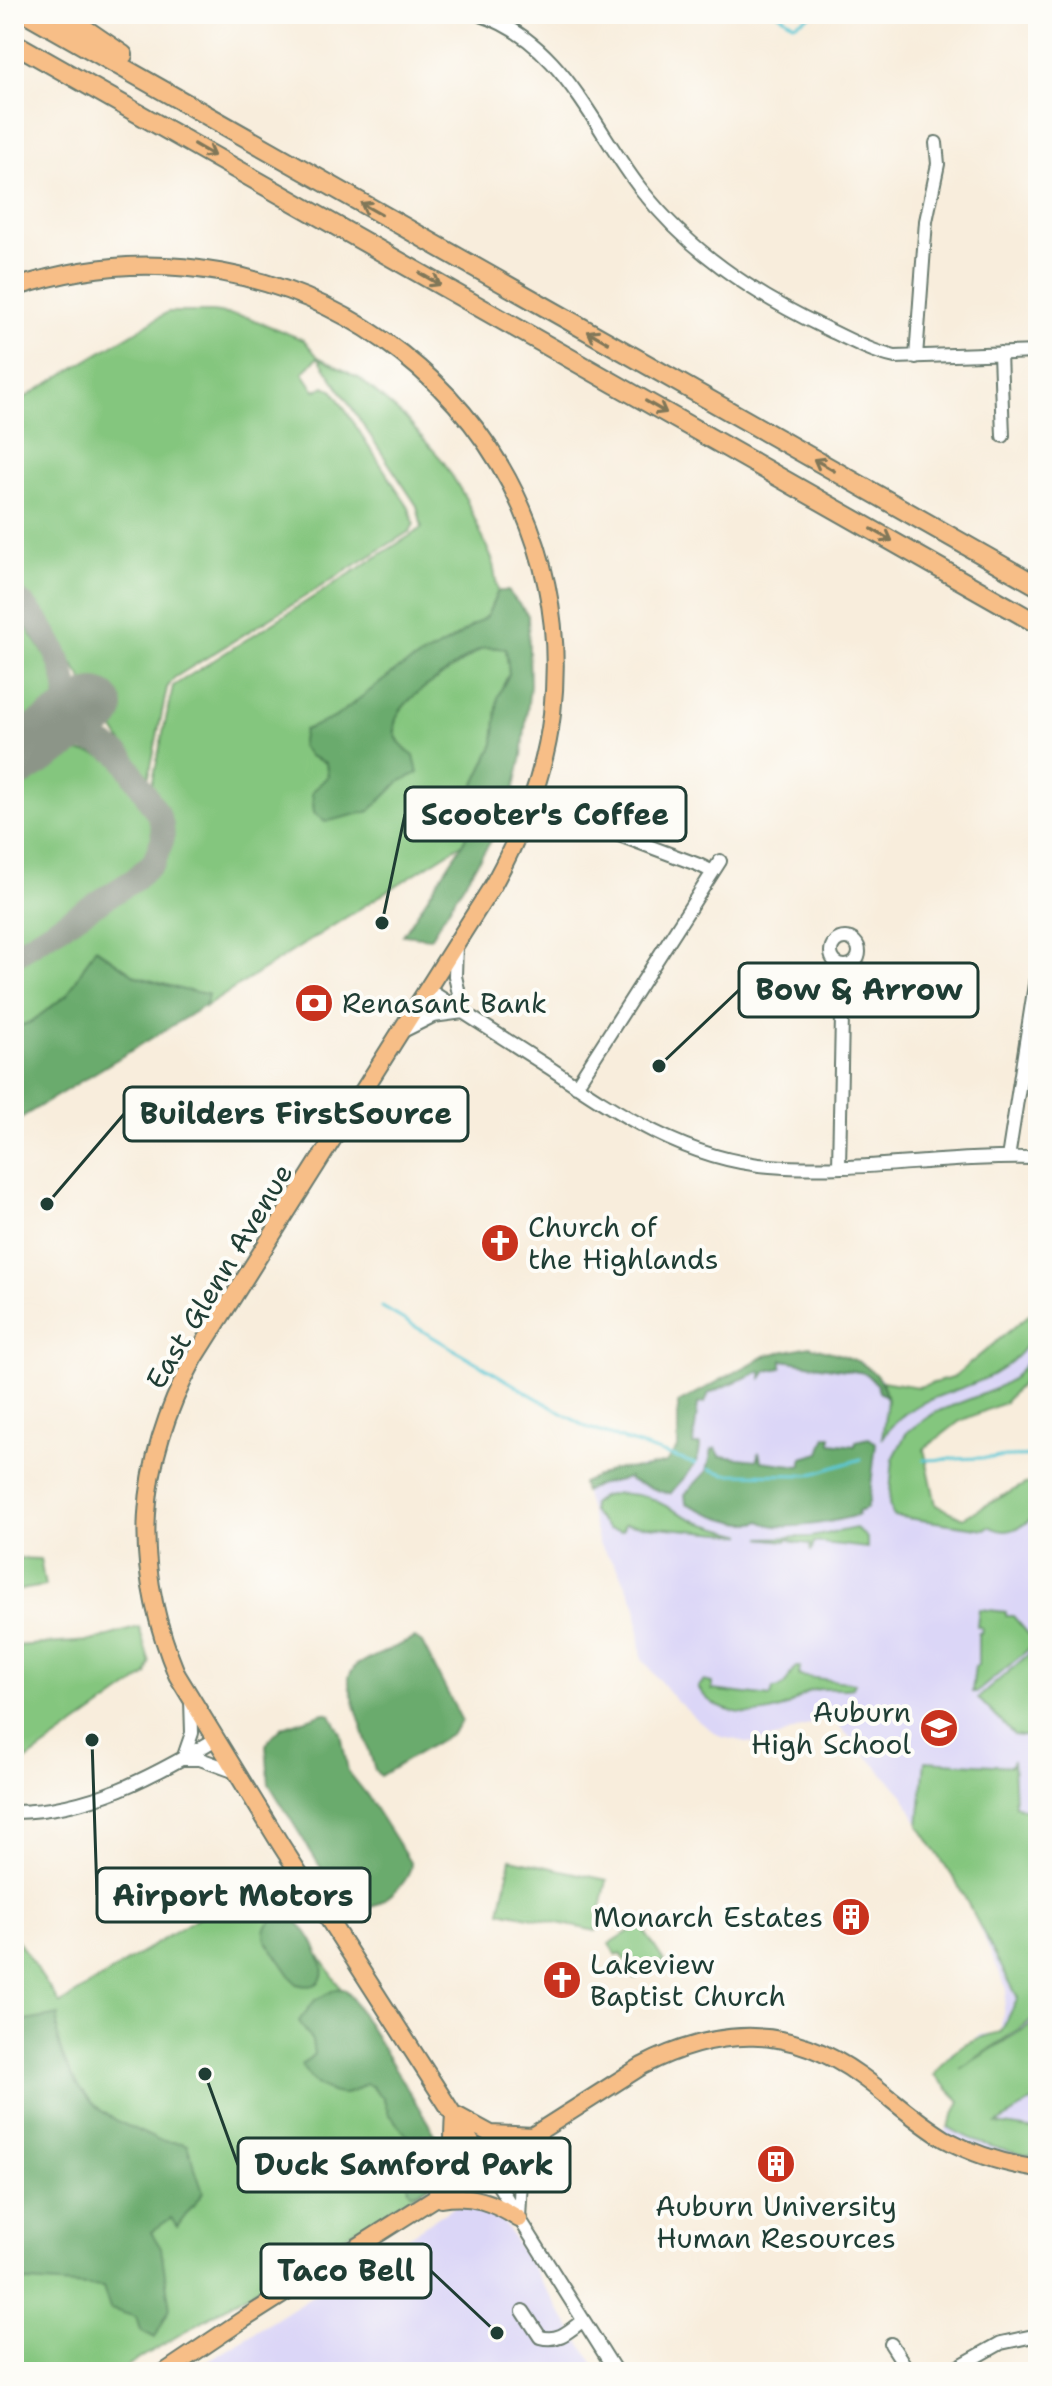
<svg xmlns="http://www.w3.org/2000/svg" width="1052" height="2386" font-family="'Shantell Sans',sans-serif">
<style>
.built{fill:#dbd6f7}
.green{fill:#84c67e;stroke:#528259;stroke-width:2}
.forest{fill:#6bab6d;stroke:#457450;stroke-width:2}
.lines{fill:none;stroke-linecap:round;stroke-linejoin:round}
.stream{stroke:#5cc8d5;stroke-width:3}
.taxiway{stroke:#8c9588;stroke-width:24}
.runway{stroke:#8c9588;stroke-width:60}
.minor-casing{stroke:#6b7b6f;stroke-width:16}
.major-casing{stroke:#6b7b6f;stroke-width:20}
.highway-casing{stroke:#6b7b6f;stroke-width:22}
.minor{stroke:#fff;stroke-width:12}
.major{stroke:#f7be87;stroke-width:16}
.highway{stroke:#f7be87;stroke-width:18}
.oneway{stroke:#807759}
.labels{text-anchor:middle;stroke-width:8;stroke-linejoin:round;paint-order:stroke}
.poi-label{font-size:28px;fill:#1f3d34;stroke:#fdfcf7;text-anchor:start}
.street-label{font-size:28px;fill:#1f3d34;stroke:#fdfcf7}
.leader{fill:none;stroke:#1f3d34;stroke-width:3}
.callout-dot{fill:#1f3d34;stroke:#fdfcf7;stroke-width:3}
.callout{fill:#fdfcf7;stroke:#1f3d34;stroke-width:3}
.callout-label{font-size:30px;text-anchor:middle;font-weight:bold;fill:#1f3d34}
</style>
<rect width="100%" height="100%" fill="#fdfcf7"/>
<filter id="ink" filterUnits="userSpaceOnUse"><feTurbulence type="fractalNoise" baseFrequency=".0125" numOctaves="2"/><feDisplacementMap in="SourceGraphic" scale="16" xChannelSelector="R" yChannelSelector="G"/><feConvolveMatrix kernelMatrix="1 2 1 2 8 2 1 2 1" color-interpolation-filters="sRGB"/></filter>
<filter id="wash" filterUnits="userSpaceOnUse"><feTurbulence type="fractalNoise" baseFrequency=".006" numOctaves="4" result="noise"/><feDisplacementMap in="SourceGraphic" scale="32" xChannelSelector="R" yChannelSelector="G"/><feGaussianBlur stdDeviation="1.8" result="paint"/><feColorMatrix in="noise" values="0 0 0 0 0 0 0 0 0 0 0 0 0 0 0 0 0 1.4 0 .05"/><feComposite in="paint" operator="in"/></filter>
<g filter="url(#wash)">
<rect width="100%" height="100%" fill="#f8eddc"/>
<path class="built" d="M1038,1303V1365L1004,1403L960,1421L924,1449L936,1505L963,1518L1025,1484L1038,1482V2169L943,2137L960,2101L934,2075L951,2053L980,2035L1000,2032L1007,1989L960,1886L922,1831L903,1795L830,1716L779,1737L752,1743L721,1737L697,1720L672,1696L642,1659L636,1606L619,1570L599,1544L582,1483L614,1469L666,1464L678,1447V1403L767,1355L810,1346L862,1362L883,1381L918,1387L953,1378L1030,1314Z
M459,2204L496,2211L599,2372H191Z"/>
<path class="green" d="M168,312H212L247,317L304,340L318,357L359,378L406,419L443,461L466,499L492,559L498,591L487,616L334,718L309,756L326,763L328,776L370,811L399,782L403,748L395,734L396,716L412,696L483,648H506L509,674L498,696L494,744L475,784L480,807L463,843L205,1007L207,994L183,990L136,976L96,948L68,994L31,1022L14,1028V964L141,885C182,855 174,828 151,789L173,686L422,528L417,506L318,357L303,373L315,391L325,386L333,391L409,508L414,524L410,531L174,678L167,688L149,776L145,779L37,607L30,597L14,588V404Z
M14,613L20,618C38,646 78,690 41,720C33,726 23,731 14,737Z
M75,752C86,753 96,753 106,758C123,766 152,811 155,829C157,845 148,858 138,869L14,947V785L59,757Z
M1038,1303C1038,1311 1040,1321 1038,1328C1037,1333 1031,1339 1028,1343C987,1402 918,1380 882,1439L887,1400L882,1381L918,1387L952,1378L1030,1314Z
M1038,1350V1365L1004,1403L960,1421L924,1449L936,1505L963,1518L1025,1484L1038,1482V1514C1022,1526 1009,1538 989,1526L985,1529L893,1516L889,1504L893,1459L907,1432L936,1412L993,1390L1013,1378Z
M618,1493L646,1496L698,1522L744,1535L625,1524L622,1531L608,1529L592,1512V1504L601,1497Z
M856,1528L867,1538V1548L814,1542L811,1552L810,1544L794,1542L789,1539L785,1541L761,1538L811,1537Z
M14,1558L40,1559L45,1586L14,1591Z
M979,1609L1006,1612V1616H1013L1036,1643L976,1693L972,1692L975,1666L978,1665V1633H981L982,1628L977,1626Z
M139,1627L150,1663L147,1675L14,1769V1646L91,1641Z
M1038,1646V1738L1014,1735L978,1698Z
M796,1667H800L799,1676L855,1683L853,1688C840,1691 825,1686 810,1691C802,1695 796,1700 789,1705C761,1720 715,1717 698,1687L704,1681L712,1683V1690L771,1697L773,1689C790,1688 786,1676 796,1667Z
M1013,1760L1015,1805L1026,1810L1038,1812V2016L960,2069L1038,2020V2097L997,2124L1038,2130V2157C1005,2152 976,2144 948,2127L960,2101L934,2075C957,2045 966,2040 1001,2032L1018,1998L957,1883L919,1826L925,1761L1011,1766Z
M511,1859L607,1880L596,1931L500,1911Z
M267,1874L441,2144L444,2154L429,2186L117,2372H14V1935L60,2004Z
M636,1927L643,1929L664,1961L635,1978L629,1974L628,1965L621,1953L616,1955L609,1944Z"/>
<path class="forest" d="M498,591H508L528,615L530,685L522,756L509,812L430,938L403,935L463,843L480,807L475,784L494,744L498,696L509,674L506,649C498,648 488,646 481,649C468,654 456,666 444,674C416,693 367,724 414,756L418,773L399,782L370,811L325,822L314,813L312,792L328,776L326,763L309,756L301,746L304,730L334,718L398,669L449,642L487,616Z
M95,948L136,976L183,990L208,994L206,1005L14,1122V1028L31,1022L68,994Z
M810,1346C841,1355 878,1360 886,1396L879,1392L877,1385L865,1373L782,1360V1368L767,1371L762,1378L761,1371L709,1393L705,1403L698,1404L693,1445H700C700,1467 683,1477 671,1493C658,1493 644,1483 630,1481L629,1478L597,1485L584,1492L582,1483L614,1469L643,1468L666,1463L678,1447V1403L767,1355Z
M826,1436H831V1443L855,1446L856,1441L869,1438L876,1443L869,1502L866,1509L858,1512V1515C837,1521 778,1534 761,1521C744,1529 703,1511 686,1503L685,1494L707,1471L712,1450L716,1448L720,1456L757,1460L759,1452L761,1461L800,1466L802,1465V1458L820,1453Z
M415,1638L422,1643L462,1721L452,1733L380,1776L375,1770L349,1685V1676L356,1665Z
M324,1713L331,1715L341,1734L348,1771L367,1795L411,1864C410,1886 376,1908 356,1913L348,1910L342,1902L269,1784L266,1745L269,1740L283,1727Z
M289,1915C313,1928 347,1998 296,1984L266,1940C261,1924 275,1916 289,1915Z
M336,1989H344L350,1995L441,2144C449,2167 437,2181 418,2192H411C402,2179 414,2173 421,2163L413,2141L389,2115L383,2098L372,2086L366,2084C359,2088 352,2094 343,2094C326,2094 308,2080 302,2065L314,2054L312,2041L299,2021L315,2000Z
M59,2015C50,2044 75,2087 96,2106C112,2121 138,2130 157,2140C168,2143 177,2140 187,2145L203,2192L177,2227L171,2218L151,2232L161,2248L170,2308L155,2338L140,2330L136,2317L110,2309L103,2287L14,2281V2030L26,2021Z"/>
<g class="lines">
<path class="stream" d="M779,14L794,24L814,14
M382,1307L586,1427L695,1464
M924,1460L1038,1456
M709,1469L725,1474L809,1475L861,1459"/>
<path class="taxiway" d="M14,597C38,613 71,670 66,700C64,713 53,727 46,739
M14,955L134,880L154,862L163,838L162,825L158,814L123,758C99,736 76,738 46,739"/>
<path class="runway" d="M14,759L94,708"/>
</g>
</g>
<g filter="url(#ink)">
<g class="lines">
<g class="minor-casing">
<path id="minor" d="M478,14C561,40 591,124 640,188C689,251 752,293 823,327C846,338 869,351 895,357L1038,352
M1000,353L1003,436
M916,357L926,221L938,164L936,143
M531,802L699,865L713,872
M831 952a14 14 0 1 1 28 0a14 14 0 1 1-28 0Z
M456,944L455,976L463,1012
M427,989C468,1015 509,1042 550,1068C617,1113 687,1160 770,1166C859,1173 949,1155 1038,1158
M401,1032L433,1016L463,1012
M576,1086L720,861
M1008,1158L1038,965
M839,1167L843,966
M191,1700L192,1733L183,1759H200L236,1772
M14,1812C90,1811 152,1777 216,1739
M487,2167L616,2372
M519,2219L522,2159L535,2135
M523,2311L540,2337C558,2342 568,2332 582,2321
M891,2344L909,2372
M949,2372L1001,2343L1038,2335"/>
</g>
<g class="major-casing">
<path id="major" d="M14,288C295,193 586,415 552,714C545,775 522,832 493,885L194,1359C137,1464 131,1565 177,1675L281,1845L487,2167
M458,2116L491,2134L534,2136
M437,2192C458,2165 451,2147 454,2115
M441,2199C472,2194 493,2202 519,2219
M165,2372L244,2319L642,2066C718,2027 790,2024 861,2076C889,2096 915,2121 945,2139C975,2155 1005,2164 1038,2169"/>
</g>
<g class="highway-casing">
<path id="highway" d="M28,14L1038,586
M63,14L123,55
M14,43L1038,624"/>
</g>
<use href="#minor" class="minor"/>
<use href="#major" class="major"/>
<use href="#highway" class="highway"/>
</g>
<defs><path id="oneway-shaft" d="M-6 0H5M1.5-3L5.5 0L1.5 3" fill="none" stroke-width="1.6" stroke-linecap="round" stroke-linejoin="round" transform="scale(2)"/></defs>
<g class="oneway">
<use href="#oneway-shaft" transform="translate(204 150) rotate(30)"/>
<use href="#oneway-shaft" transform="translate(371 209) rotate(-151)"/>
<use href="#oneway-shaft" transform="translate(430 279) rotate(30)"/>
<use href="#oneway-shaft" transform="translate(598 337) rotate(-150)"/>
<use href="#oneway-shaft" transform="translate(656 407) rotate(30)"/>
<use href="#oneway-shaft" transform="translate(824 465) rotate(-150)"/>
<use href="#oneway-shaft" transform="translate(882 535) rotate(30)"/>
</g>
</g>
<defs>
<g id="bank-disc" transform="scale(2)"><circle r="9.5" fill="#c8321e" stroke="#fdfcf7"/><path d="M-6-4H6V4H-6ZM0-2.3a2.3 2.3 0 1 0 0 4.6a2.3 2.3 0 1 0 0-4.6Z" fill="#fff"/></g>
<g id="church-disc" transform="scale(2)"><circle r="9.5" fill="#c8321e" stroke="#fdfcf7"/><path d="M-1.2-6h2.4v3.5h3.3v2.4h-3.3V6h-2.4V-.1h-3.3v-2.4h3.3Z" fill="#fff"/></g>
<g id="school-disc" transform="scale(2)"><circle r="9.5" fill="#c8321e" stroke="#fdfcf7"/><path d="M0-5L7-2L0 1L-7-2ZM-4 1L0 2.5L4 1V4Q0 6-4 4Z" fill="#fff"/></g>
<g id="building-disc" transform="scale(2)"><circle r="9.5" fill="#c8321e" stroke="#fdfcf7"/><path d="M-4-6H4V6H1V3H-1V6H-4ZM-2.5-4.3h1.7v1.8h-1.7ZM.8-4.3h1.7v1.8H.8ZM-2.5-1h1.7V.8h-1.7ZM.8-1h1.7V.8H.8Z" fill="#fff"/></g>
</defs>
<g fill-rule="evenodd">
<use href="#bank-disc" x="314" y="1003"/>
<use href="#church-disc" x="500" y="1243"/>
<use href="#school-disc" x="939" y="1728"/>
<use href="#building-disc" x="851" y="1917"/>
<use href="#church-disc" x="562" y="1980"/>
<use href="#building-disc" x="776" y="2164"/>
</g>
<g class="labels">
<g class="poi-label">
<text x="342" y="1013">Renasant Bank</text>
<text x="528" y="1237">Church of<tspan x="528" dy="32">the Highlands</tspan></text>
<text x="911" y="1722" text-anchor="end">Auburn<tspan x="911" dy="32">High School</tspan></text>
<text x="823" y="1927" text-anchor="end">Monarch Estates</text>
<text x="590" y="1974">Lakeview<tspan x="590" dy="32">Baptist Church</tspan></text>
<text x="776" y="2216" text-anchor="middle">Auburn University<tspan x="776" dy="32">Human Resources</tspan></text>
</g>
<g class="street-label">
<text transform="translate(219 1276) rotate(-59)" y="10">East Glenn Avenue</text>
</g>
</g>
<path class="leader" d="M382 923L405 814M659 1066L739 990M47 1204L124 1114M92 1740L97 1895M205 2074L238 2165M497 2333L431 2271"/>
<g class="callout-dot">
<circle cx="382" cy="923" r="8"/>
<circle cx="659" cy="1066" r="8"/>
<circle cx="47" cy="1204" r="8"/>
<circle cx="92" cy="1740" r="8"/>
<circle cx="205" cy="2074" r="8"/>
<circle cx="497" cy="2333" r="8"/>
</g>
<g class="callout">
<rect x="405" y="787" width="281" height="54" rx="8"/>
<rect x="739" y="963" width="239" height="54" rx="8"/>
<rect x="124" y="1087" width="344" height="54" rx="8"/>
<rect x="97" y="1868" width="273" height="54" rx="8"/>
<rect x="238" y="2138" width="332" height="54" rx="8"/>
<rect x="261" y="2244" width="170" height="54" rx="8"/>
</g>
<g class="callout-label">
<text x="545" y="825">Scooter's Coffee</text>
<text x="859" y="1000">Bow &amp; Arrow</text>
<text x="296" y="1124">Builders FirstSource</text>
<text x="233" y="1906">Airport Motors</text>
<text x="404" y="2175">Duck Samford Park</text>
<text x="346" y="2281">Taco Bell</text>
</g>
<rect width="1052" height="2386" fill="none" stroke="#fdfcf7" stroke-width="48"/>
</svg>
